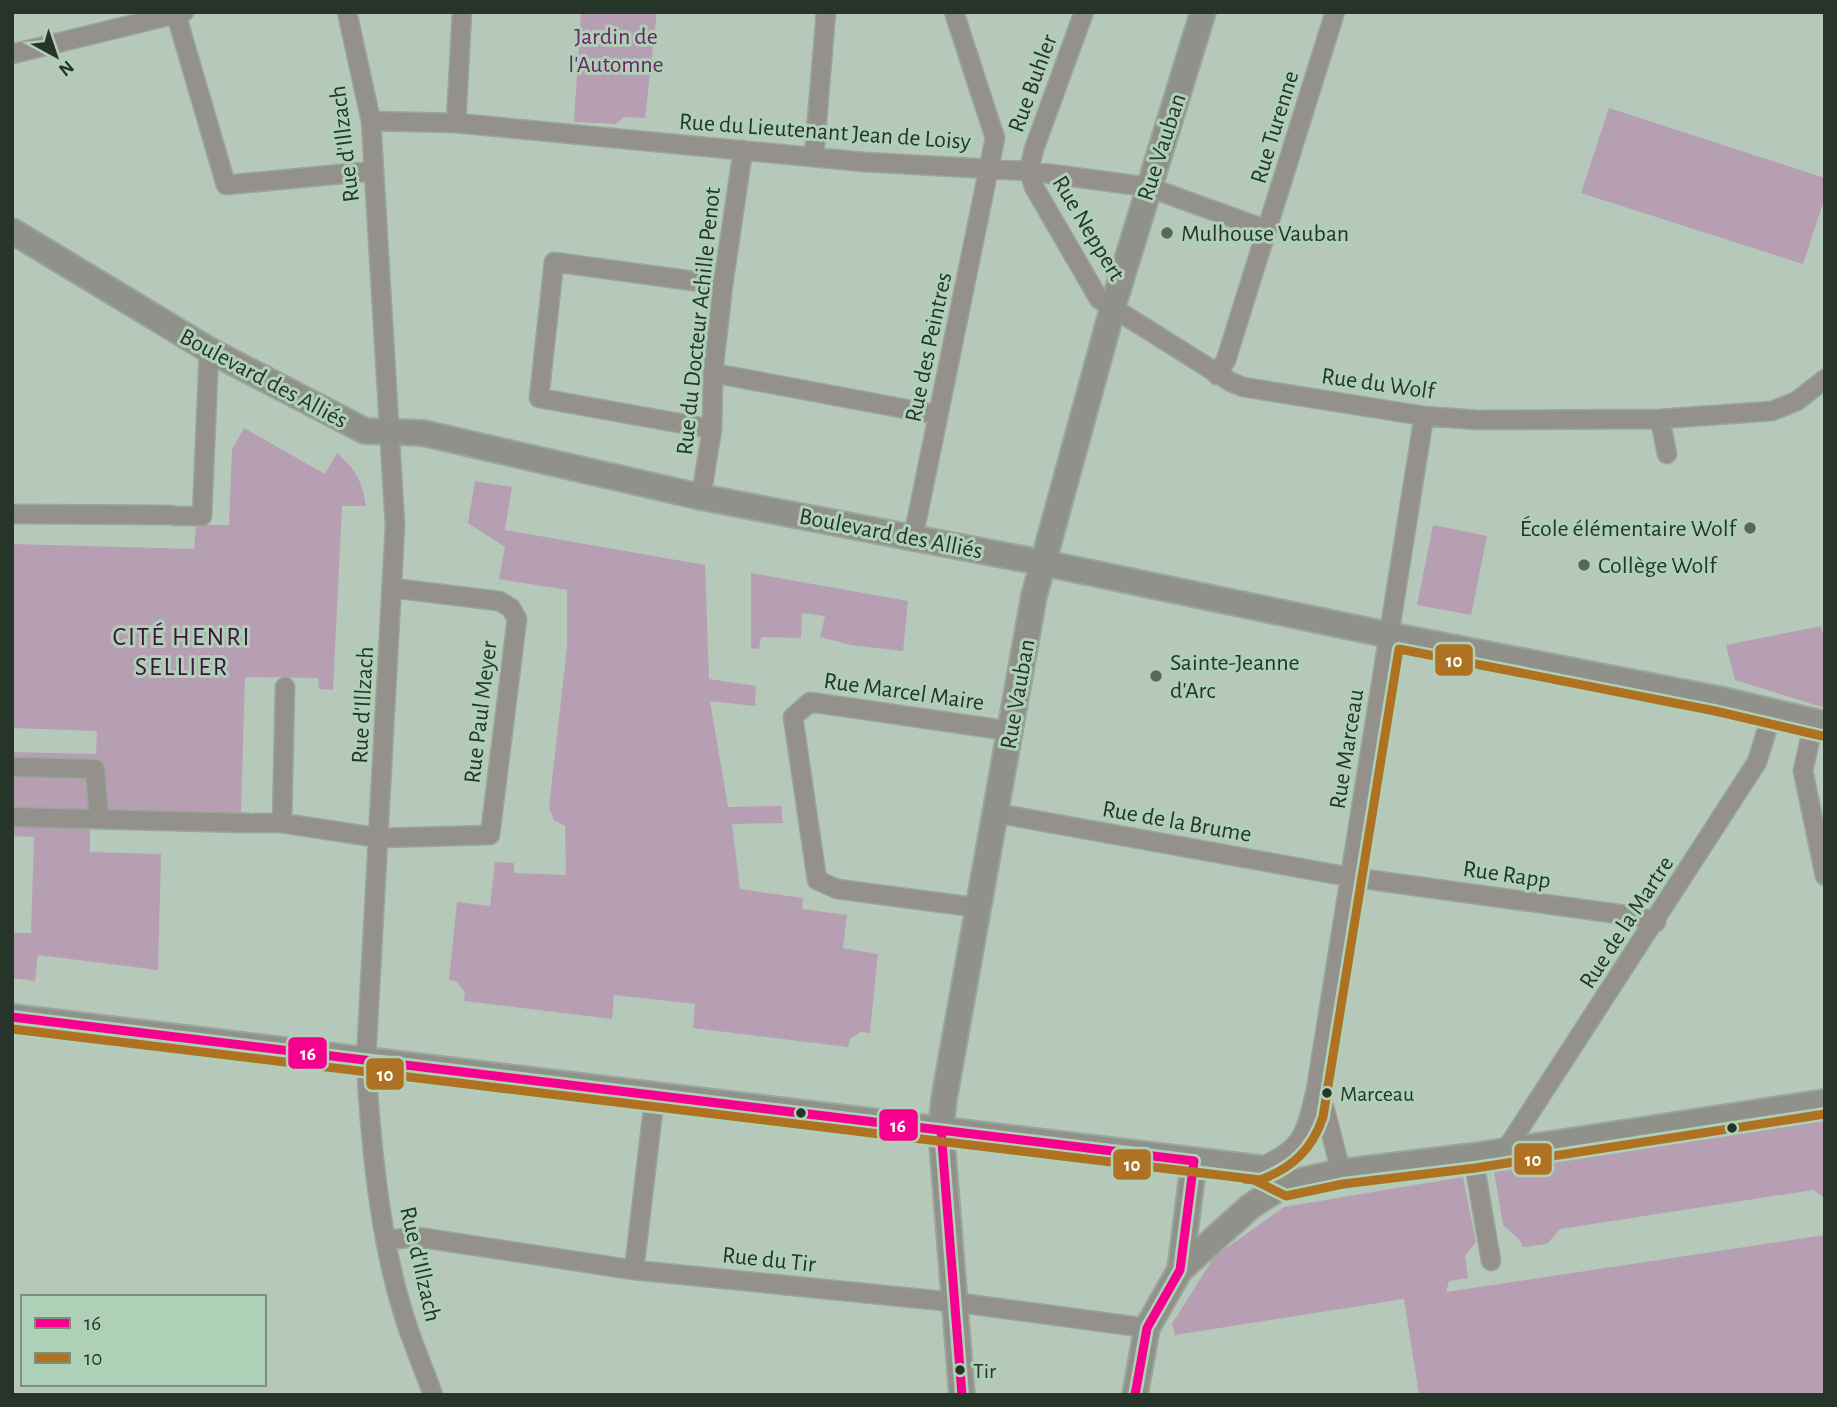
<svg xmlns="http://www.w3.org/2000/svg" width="1837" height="1407" font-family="'Alegreya Sans',sans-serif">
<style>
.green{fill:#b69fb3}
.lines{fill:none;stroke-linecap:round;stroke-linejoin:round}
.minor-casing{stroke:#98a69b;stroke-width:21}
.secondary-casing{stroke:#98a69b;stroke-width:28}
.minor{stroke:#94918d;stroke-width:18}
.secondary{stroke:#91918b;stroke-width:24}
.bus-1-casing{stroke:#aed0b6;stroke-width:14}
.bus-2-casing{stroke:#aed0b6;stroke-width:14}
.bus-1{stroke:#f6008d;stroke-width:9}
.bus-2{stroke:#ae7222;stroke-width:9}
.poi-dot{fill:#59685c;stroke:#aed0b6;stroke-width:2.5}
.bus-dot{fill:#27342a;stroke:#aed0b6;stroke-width:2.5}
.labels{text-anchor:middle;stroke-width:6;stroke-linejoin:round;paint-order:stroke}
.bus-label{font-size:22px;fill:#27342a;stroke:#aed0b6;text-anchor:start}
.park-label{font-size:24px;fill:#72216b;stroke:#aed0b6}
.street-label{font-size:24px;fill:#27342a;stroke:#aed0b6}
.poi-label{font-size:24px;fill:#27342a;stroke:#aed0b6;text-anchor:start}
.neighbourhood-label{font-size:26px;letter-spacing:2px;fill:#44103f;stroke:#aed0b6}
.line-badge{stroke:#aed0b6;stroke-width:2.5}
.badge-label{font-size:19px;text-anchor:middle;font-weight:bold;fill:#fff}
</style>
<rect width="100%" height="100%" fill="#b6c8ba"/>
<path class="green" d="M581,12H657L645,118L624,117L616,124L574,122Z
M1609,108L1825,178V197L1803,264L1581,193Z
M244,428L325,474L337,453C355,468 363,483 366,506H342L333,690L319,689L318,678L245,677L241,812L249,813L248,833L90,829V852L161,854L158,970L38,955L35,981L12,978V933H31L34,837L12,836V752L96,754L97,731L12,728V544L194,549L196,525H229L232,450Z
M475,481L512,487L505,530L705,565L709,679L756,686L755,706L710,701L728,807L781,806L783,823L732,824L740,889L803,898L802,909L847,915L843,948L878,954L870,1033L861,1032L850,1039L848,1047L693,1028L695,1004L614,995L612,1019L464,1001L465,992L456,981L449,980L457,902L490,906L495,862L514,863V873L566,875L565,826L554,820L549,808L567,647V590L499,579L505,547L468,523Z
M1433,525L1487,536L1471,615L1417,605Z
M751,573L908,601L903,651L851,645L820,637L825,616L802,613L801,638L761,637L759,649L751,648Z
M1821,626L1825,644V708L1735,680L1726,645Z
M1825,1118V1198L1813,1190L1560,1229L1547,1244L1523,1247L1519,1239L1503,1225L1494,1171Z
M1463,1177L1476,1242L1465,1256L1468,1278L1449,1281L1446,1292L1825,1235V1395H1419L1404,1299L1175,1335L1172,1324L1214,1257L1284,1207Z"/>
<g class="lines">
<g class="minor-casing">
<path id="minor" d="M347,12L371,121L395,526L366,1060C370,1136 380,1238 402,1309C410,1338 423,1366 433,1395
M1084,12L1034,149L1029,171L1034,187L1099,299L1231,382L1243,387L1424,416L1478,420L1660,419L1772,411L1797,401L1825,379
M176,14L226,185L373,171
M12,54L184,12
M371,121L456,123L864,162L1029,171L1148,187L1267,230
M456,123L462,12
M814,157L826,12
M713,373L938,415
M1217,375L1226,360L1335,12
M1660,419L1667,454
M712,429L539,398L554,262L723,285
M701,497L712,429L713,373L723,285L743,150
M12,514L172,515
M176,516H202L209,350
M913,538L995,138L954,12
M1814,721L1803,771L1825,876
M12,767L95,769L99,819
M995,813L1350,877L1640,917L1656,922
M12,817L248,823
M255,823H282L380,838L490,835L517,619L511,608L499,601L392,588
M282,823L285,687
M981,908L837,889L817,880L793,717L810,702L1010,731
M1316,1090L1325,1110L1341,1172
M1505,1151L1757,762L1773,711
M1473,1156L1491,1261
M1258,1168C1304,1149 1305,1135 1316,1090L1424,416
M387,1240L417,1237L634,1270L953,1302L1147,1328
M634,1270L655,1093"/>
</g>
<g class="secondary-casing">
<path id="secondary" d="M12,231L209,350L365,431L423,433L701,497L1044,563L1389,635L1718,699L1825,724
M12,1017L1258,1168L1285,1184
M1180,1270L1194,1161
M962,1395L941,1130L944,1099L1034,596L1116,296L1203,12
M1135,1395L1147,1328L1180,1270L1251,1206L1285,1184L1341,1172L1473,1156L1825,1102"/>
</g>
<use href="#minor" class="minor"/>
<use href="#secondary" class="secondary"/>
<g class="bus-1-casing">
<path id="bus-1" d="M12,1017L1194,1161
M941,1130L962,1395
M1135,1395L1147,1328L1180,1270L1194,1161"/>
</g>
<g class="bus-2-casing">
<path id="bus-2" d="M12,1029L1260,1180C1292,1168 1312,1150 1323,1117L1399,649L1715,711L1822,736
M1245,1179L1254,1180L1286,1196L1343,1184L1475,1168L1825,1114"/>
</g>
<use href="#bus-1" class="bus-1"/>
<use href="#bus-2" class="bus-2"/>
</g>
<g class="poi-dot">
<circle cx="1167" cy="233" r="7"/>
<circle cx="1750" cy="528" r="7"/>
<circle cx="1584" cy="565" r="7"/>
<circle cx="1156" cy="676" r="7"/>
</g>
<g class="bus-dot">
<circle cx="1327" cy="1093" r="6"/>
<circle cx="801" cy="1113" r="6"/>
<circle cx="1732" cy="1128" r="6"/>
<circle cx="960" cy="1370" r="6"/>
</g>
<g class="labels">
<g class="bus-label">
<text x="1340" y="1101">Marceau</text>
<text x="973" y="1378">Tir</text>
</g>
<g class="park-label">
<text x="616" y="44">Jardin de<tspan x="616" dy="28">l'Automne</tspan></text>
</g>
<g class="street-label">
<text transform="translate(1032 83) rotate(-70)" y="8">Rue Buhler</text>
<text transform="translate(1274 127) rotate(-73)" y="8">Rue Turenne</text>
<text transform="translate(825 131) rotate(4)" y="8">Rue du Lieutenant Jean de Loisy</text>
<text transform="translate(344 144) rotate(-97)" y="8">Rue d'Illzach</text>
<text transform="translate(1161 147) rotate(-72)" y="8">Rue Vauban</text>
<text transform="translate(1089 228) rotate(59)" y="8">Rue Neppert</text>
<text transform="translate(698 321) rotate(-84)" y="8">Rue du Docteur Achille Penot</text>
<text transform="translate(928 347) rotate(-78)" y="8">Rue des Peintres</text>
<text transform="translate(264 378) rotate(28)" y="8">Boulevard des Alliés</text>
<text transform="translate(1378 383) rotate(8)" y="8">Rue du Wolf</text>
<text transform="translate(891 533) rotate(11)" y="8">Boulevard des Alliés</text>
<text transform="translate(904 691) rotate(8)" y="8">Rue Marcel Maire</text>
<text transform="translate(1017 694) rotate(-80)" y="8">Rue Vauban</text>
<text transform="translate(362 705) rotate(-87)" y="8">Rue d'Illzach</text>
<text transform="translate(480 712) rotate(-83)" y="8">Rue Paul Meyer</text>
<text transform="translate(1346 749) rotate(-81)" y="8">Rue Marceau</text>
<text transform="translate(1177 821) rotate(10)" y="8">Rue de la Brume</text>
<text transform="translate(1507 874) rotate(8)" y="8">Rue Rapp</text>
<text transform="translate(1626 922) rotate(-57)" y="8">Rue de la Martre</text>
<text transform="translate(769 1259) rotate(6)" y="8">Rue du Tir</text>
<text transform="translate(421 1264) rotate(77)" y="8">Rue d'Illzach</text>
</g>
<g class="poi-label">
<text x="1181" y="241">Mulhouse Vauban</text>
<text x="1736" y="536" text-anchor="end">École élémentaire Wolf</text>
<text x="1598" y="573">Collège Wolf</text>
<text x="1170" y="670">Sainte-Jeanne<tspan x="1170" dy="28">d'Arc</tspan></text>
</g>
<g class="neighbourhood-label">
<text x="182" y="645">CITÉ HENRI<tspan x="182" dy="30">SELLIER</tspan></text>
</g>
</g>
<g class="line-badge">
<rect x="1434" y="643" width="40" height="34" rx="7" fill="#ae7222"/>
<rect x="287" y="1036" width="41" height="34" rx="7" fill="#f6008d"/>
<rect x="365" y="1057" width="40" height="34" rx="7" fill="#ae7222"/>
<rect x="878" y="1108" width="41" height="34" rx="7" fill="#f6008d"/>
<rect x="1513" y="1142" width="40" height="34" rx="7" fill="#ae7222"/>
<rect x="1112" y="1148" width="40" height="33" rx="7" fill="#ae7222"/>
</g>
<g class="badge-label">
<text x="1454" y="667">10</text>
<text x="308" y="1060">16</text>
<text x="385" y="1081">10</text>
<text x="898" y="1132">16</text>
<text x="1533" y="1166">10</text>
<text x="1132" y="1171">10</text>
</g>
<rect width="1837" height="1407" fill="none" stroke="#27342a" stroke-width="28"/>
<rect x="21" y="1295" width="245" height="91" fill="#aed0b6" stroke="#78927e" stroke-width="2"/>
<rect x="35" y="1318" width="35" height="10" fill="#f6008d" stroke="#78927e" stroke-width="2"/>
<text x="84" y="1330" font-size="21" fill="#27342a">16</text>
<rect x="35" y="1353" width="35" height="10" fill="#ae7222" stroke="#78927e" stroke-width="2"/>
<text x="84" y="1365" font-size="21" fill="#27342a">10</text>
<g transform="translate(56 56) rotate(140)" stroke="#aed0b6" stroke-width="5" paint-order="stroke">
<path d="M0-5L12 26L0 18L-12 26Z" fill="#27342a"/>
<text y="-10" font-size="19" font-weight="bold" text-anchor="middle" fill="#27342a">N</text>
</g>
</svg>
